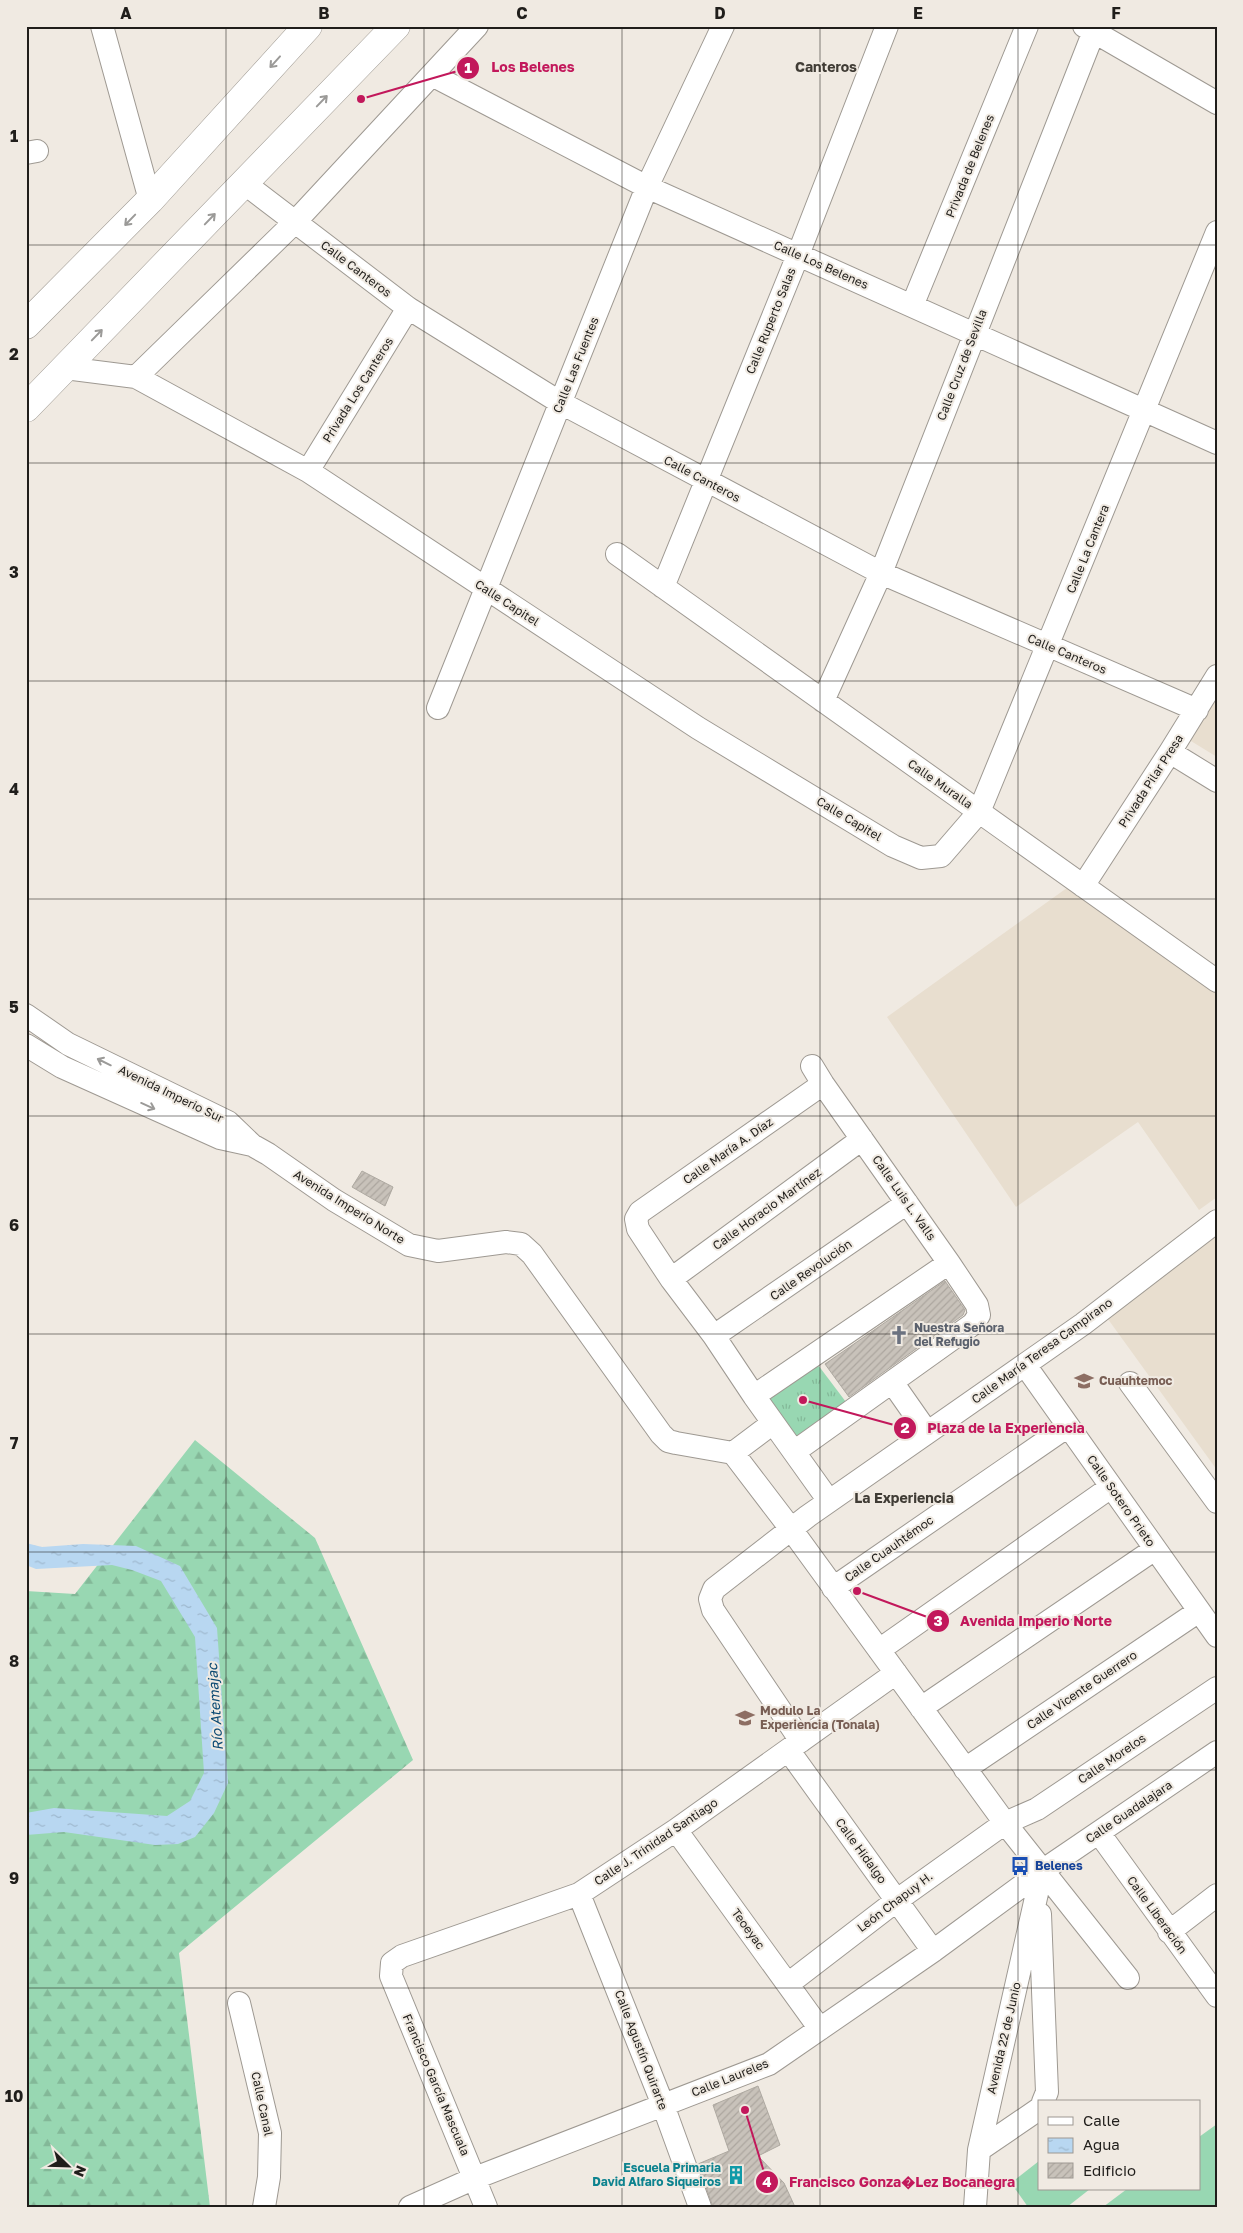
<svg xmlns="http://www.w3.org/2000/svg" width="1243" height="2233" font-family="'Golos Text',sans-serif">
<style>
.built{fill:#e8decf}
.grass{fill:url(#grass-tufts)}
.forest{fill:url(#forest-firs)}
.pitch{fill:#98d7b2}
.water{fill:url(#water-ripples)}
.building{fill:url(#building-hatch);stroke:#aea9a1}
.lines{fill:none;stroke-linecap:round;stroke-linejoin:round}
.minor-casing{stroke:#9e9992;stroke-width:24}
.highway-casing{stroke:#9e9992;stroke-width:29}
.minor{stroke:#fff;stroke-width:22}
.highway{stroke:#fff;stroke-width:28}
.oneway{stroke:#9b9a98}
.grid{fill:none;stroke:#201e1b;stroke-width:1;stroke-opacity:0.55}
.labels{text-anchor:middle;stroke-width:4;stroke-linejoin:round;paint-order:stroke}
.street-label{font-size:12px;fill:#201e1b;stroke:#f0eae2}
.worship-label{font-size:12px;font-weight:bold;fill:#5b616d;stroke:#f0eae2;text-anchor:start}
.education-label{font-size:12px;font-weight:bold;fill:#785e54;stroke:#f0eae2;text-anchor:start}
.transit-label{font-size:12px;font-weight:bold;fill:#164399;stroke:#f0eae2;text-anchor:start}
.culture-label{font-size:12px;font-weight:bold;fill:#0d838f;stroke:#f0eae2;text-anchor:end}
.neighbourhood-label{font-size:14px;font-weight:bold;fill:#403c35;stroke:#f0eae2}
.water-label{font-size:14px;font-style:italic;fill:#0c4a73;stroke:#f0eae2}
.leader{fill:none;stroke:#c2185b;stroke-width:2}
.callout-dot{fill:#c2185b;stroke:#f0eae2;stroke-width:2}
.mark-label{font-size:15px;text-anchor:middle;font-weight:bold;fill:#fff}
.callout-label{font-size:14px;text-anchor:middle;font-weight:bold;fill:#c2185b;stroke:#f0eae2;stroke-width:4;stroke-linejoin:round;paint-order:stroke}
.neatline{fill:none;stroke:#201e1b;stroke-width:2}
.grid-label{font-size:16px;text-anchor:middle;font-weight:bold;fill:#201e1b}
</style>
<defs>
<pattern id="grass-tufts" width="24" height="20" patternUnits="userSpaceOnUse" patternTransform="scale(1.25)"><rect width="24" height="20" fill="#98d7b2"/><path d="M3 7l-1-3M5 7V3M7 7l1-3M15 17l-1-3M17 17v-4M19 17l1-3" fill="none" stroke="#83b898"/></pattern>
<pattern id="forest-firs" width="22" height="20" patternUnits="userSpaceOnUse" patternTransform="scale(1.25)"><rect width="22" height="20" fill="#98d7b2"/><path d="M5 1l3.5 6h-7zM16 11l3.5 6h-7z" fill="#83b898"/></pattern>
<pattern id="water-ripples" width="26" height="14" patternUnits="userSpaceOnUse" patternTransform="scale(1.25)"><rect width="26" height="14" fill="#b8d7f1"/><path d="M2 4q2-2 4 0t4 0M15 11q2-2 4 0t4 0" fill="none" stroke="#9eb8ce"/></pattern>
<pattern id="building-hatch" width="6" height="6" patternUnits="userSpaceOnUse" patternTransform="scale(1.25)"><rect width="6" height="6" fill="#c8c2ba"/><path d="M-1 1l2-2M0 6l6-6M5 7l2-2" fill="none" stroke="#aca69f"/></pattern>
</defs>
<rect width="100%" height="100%" fill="#f0eae2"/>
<path class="built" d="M1217,686V757L1186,738Z
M1071,885L1217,987V1197L1199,1210L1138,1122L1016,1207L887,1017Z
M1217,1230V1470L1105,1315Z"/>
<path class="grass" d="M815,1361L849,1406L795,1447L757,1394Z"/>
<path class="forest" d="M195,1440L315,1538L413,1760L179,1953L210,2207H26V1591L75,1594Z"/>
<path class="pitch" d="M1217,2124V2207H1103L1127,2189H1199V2137Z
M1039,2161V2189H1090L1067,2207H1028L1011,2183Z"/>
<path class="water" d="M26,1543L42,1547L83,1544L136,1546L180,1566L217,1628L228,1783L214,1813L195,1837L178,1844L155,1845L64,1832L26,1835V1813L54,1808L167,1816L190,1801L204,1773L195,1637L161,1581L132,1570L112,1565L36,1569L26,1565Z"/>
<path class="building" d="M362,1171L393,1187L385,1206L352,1187Z
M945,1281L965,1310L963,1315L849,1397L825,1364Z
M758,2086L780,2145L758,2156L784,2183L795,2207H713L698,2164L729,2151L713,2105Z"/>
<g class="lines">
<g class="minor-casing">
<path id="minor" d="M102,26L150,200
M1084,26L1217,103
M432,75L647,187L1217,443
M26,153L37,151
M244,183L408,308L561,403L881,573L1197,710
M912,306L1027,26
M65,368L136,377L308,471L698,728L893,846L921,858L941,856L979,812L1217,232
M136,377L295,222L477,26
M308,471L408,308
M617,554L1217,981
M663,587L798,255L887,26
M823,701L881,573L1096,26
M438,708L647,187L723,26
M1170,752L1217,781
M1083,886L1170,752L1217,676
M26,1015L68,1044L228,1122L252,1145L268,1154L334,1200L409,1245L438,1251L506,1242L521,1244L532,1254L661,1434L668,1441L676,1443L733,1453L791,1529L1005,1823L1128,1978
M26,1045L62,1067L220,1138L252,1145
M823,1084L640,1212L636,1219L638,1229L671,1279L714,1336L754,1396L829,1501
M671,1279L862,1139
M714,1336L907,1203
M1025,1365L1217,1636
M892,1382L927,1432
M1130,1383L1217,1502
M754,1396L949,1263
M794,1452L973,1324L979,1315L977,1305L949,1263L823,1084L812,1066
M733,1453L773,1423
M833,1588L1068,1426
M879,1650L1111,1487
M921,1708L1155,1549
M801,1741L713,1610L710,1599L714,1589L808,1516L1083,1324L1217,1221
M789,1751L933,1951
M965,1769L1199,1611
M676,1830L820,2029
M1099,1833L1217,1996
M579,1894L663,2105L700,2207
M1040,1914L1047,2092L1043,2102
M1169,1932L1217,1895
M788,1984L896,1901L1005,1823L1037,1809L1217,1688
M239,2003L270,2133L269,2177L264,2207
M979,2150L1039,2109
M410,2207L475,2178L769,2064L933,1951L1042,1871L1217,1752
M486,2207L391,1976L392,1963L402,1956L579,1894L676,1830L896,1673
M975,2207L979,2150L1042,1871"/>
</g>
<g class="highway-casing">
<path id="highway" d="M26,325L150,200L308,26
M26,408L396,26"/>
</g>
<use href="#minor" class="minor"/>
<use href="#highway" class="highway"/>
</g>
<defs><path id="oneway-shaft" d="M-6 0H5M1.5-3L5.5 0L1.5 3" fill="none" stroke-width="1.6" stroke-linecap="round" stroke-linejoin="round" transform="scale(1.25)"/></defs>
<g class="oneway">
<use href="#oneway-shaft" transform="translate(275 62) rotate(132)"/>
<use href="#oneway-shaft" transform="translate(322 101) rotate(-46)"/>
<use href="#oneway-shaft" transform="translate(210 219) rotate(-46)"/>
<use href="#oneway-shaft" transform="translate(130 220) rotate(134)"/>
<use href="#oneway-shaft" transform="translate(97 335) rotate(-46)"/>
<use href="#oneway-shaft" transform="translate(104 1062) rotate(-154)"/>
<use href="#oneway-shaft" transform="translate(148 1106) rotate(24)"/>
</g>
<path class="grid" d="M226,26V2207M424,26V2207M622,26V2207M820,26V2207M1018,26V2207M26,245H1217M26,463H1217M26,681H1217M26,899H1217M26,1116H1217M26,1334H1217M26,1552H1217M26,1770H1217M26,1988H1217"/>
<defs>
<g id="church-bare" transform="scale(1.5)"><path d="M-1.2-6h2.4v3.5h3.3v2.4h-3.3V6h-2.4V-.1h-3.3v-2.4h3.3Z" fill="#6b7280" stroke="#f0eae2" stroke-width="2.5" paint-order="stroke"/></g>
<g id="school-bare" transform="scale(1.5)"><path d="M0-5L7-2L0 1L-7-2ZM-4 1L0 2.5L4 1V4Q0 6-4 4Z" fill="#8d6e63" stroke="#f0eae2" stroke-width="2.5" paint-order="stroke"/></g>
<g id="university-bare" transform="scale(1.5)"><path d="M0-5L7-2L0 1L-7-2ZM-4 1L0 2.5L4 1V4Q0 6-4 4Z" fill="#8d6e63" stroke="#f0eae2" stroke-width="2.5" paint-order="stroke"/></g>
<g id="bus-bare" transform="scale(1.5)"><path d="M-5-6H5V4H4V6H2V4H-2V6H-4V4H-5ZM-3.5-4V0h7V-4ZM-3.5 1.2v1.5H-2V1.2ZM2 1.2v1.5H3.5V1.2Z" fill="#1a4fb4" stroke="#f0eae2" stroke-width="2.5" paint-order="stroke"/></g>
<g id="building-bare" transform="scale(1.5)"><path d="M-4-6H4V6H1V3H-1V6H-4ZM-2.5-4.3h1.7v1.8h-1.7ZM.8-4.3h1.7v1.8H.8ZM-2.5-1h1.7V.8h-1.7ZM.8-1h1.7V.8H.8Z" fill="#0f9aa8" stroke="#f0eae2" stroke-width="2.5" paint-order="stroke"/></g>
</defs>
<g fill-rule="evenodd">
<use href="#church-bare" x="899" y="1335"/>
<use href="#school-bare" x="1084" y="1381"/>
<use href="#university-bare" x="745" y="1718"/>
<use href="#bus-bare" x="1020" y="1866"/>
<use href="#building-bare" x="736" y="2175"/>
</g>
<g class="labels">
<g class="street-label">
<text transform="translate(970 166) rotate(-68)" y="4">Privada de Belenes</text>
<text transform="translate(821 265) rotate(24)" y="4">Calle Los Belenes</text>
<text transform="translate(356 269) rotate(37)" y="4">Calle Canteros</text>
<text transform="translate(771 321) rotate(-68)" y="4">Calle Ruperto Salas</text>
<text transform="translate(576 365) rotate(-68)" y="4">Calle Las Fuentes</text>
<text transform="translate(962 365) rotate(-69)" y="4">Calle Cruz de Sevilla</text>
<text transform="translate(358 390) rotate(-58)" y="4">Privada Los Canteros</text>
<text transform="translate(702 479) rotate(28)" y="4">Calle Canteros</text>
<text transform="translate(1088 549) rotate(-68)" y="4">Calle La Cantera</text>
<text transform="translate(507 603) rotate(33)" y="4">Calle Capitel</text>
<text transform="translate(1067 654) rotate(23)" y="4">Calle Canteros</text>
<text transform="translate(1151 781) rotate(-57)" y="4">Privada Pilar Presa</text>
<text transform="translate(940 784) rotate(35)" y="4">Calle Muralla</text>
<text transform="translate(849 819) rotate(31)" y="4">Calle Capitel</text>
<text transform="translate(171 1094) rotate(26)" y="4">Avenida Imperio Sur</text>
<text transform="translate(728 1151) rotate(-35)" y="4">Calle María A. Díaz</text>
<text transform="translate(904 1198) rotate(55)" y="4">Calle Luis L. Valls</text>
<text transform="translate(349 1207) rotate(32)" y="4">Avenida Imperio Norte</text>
<text transform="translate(767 1209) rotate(-36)" y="4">Calle Horacio Martínez</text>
<text transform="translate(811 1270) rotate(-35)" y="4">Calle Revolución</text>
<text transform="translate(1042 1351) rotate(-36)" y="4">Calle María Teresa Campirano</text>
<text transform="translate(1121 1501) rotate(55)" y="4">Calle Sotero Prieto</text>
<text transform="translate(889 1549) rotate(-35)" y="4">Calle Cuauhtémoc</text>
<text transform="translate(1082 1690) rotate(-34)" y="4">Calle Vicente Guerrero</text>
<text transform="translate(1112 1759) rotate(-34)" y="4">Calle Morelos</text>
<text transform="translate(1129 1812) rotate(-34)" y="4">Calle Guadalajara</text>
<text transform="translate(656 1842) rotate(-34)" y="4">Calle J. Trinidad Santiago</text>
<text transform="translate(861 1851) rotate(54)" y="4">Calle Hidalgo</text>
<text transform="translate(895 1902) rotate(-37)" y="4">León Chapuy H.</text>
<text transform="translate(1157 1915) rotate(54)" y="4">Calle Liberación</text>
<text transform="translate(748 1929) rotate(54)" y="4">Teoeyac</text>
<text transform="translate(1004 2038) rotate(-77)" y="4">Avenida 22 de Junio</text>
<text transform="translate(641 2050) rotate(69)" y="4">Calle Agustín Quirarte</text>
<text transform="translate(730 2078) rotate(-22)" y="4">Calle Laureles</text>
<text transform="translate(436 2085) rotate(67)" y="4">Francisco García Mascuala</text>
<text transform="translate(262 2104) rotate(78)" y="4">Calle Canal</text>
</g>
<g class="worship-label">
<text x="914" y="1332">Nuestra Señora<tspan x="914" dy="14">del Refugio</tspan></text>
</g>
<g class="education-label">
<text x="1099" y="1385">Cuauhtemoc</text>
<text x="760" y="1715">Modulo La<tspan x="760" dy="14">Experiencia (Tonala)</tspan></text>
</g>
<g class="transit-label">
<text x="1035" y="1870">Belenes</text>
</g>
<g class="culture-label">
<text x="721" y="2172">Escuela Primaria<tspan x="721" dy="14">David Alfaro Siqueiros</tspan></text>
</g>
<g class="neighbourhood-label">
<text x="826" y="72">Canteros</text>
<text x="904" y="1503">La Experiencia</text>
</g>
<g class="water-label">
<text transform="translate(215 1707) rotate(-94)" y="5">Río Atemajac</text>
</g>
</g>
<path class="leader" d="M361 99L468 68M803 1400L905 1428M857 1591L938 1621M745 2110L767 2182"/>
<g class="callout-dot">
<circle cx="361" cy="99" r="5"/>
<circle cx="803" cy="1400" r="5"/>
<circle cx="857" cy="1591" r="5"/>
<circle cx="745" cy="2110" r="5"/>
<circle cx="468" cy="68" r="12"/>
<circle cx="905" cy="1428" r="12"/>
<circle cx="938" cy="1621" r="12"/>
<circle cx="767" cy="2182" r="12"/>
</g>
<g class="mark-label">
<text x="468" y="73">1</text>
<text x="905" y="1433">2</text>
<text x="938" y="1626">3</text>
<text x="767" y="2187">4</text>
</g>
<g class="callout-label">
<text x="533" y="72">Los Belenes</text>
<text x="1006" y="1433">Plaza de la Experiencia</text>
<text x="1036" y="1626">Avenida Imperio Norte</text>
<text x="902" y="2187">Francisco Gonza�Lez Bocanegra</text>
</g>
<rect width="1243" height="2233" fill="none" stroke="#f0eae2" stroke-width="55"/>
<rect x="1038" y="2100" width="162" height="90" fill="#f0eae2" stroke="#9d9892"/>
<rect x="1048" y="2117" width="25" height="8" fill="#ffffff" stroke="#9d9892"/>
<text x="1083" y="2126" font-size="15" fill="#201e1b">Calle</text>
<rect x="1048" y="2138" width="25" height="15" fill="url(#water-ripples)" stroke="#9d9892"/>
<text x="1083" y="2150" font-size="15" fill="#201e1b">Agua</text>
<rect x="1048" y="2163" width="25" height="15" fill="url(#building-hatch)" stroke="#9d9892"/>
<text x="1083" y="2176" font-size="15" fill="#201e1b">Edificio</text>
<g transform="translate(68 2166) rotate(113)" stroke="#f0eae2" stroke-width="4" paint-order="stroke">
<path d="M0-4L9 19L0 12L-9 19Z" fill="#201e1b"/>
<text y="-8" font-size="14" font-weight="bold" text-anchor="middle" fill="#201e1b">N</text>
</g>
<rect x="28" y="28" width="1188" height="2178" class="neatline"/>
<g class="grid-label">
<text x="126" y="19">A</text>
<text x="324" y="19">B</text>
<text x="522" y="19">C</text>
<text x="720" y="19">D</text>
<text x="918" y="19">E</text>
<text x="1116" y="19">F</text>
<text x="14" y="142">1</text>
<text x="14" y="360">2</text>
<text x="14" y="578">3</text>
<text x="14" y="795">4</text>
<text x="14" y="1013">5</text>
<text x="14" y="1231">6</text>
<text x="14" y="1449">7</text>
<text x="14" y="1667">8</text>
<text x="14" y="1884">9</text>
<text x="14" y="2102">10</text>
</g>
</svg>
